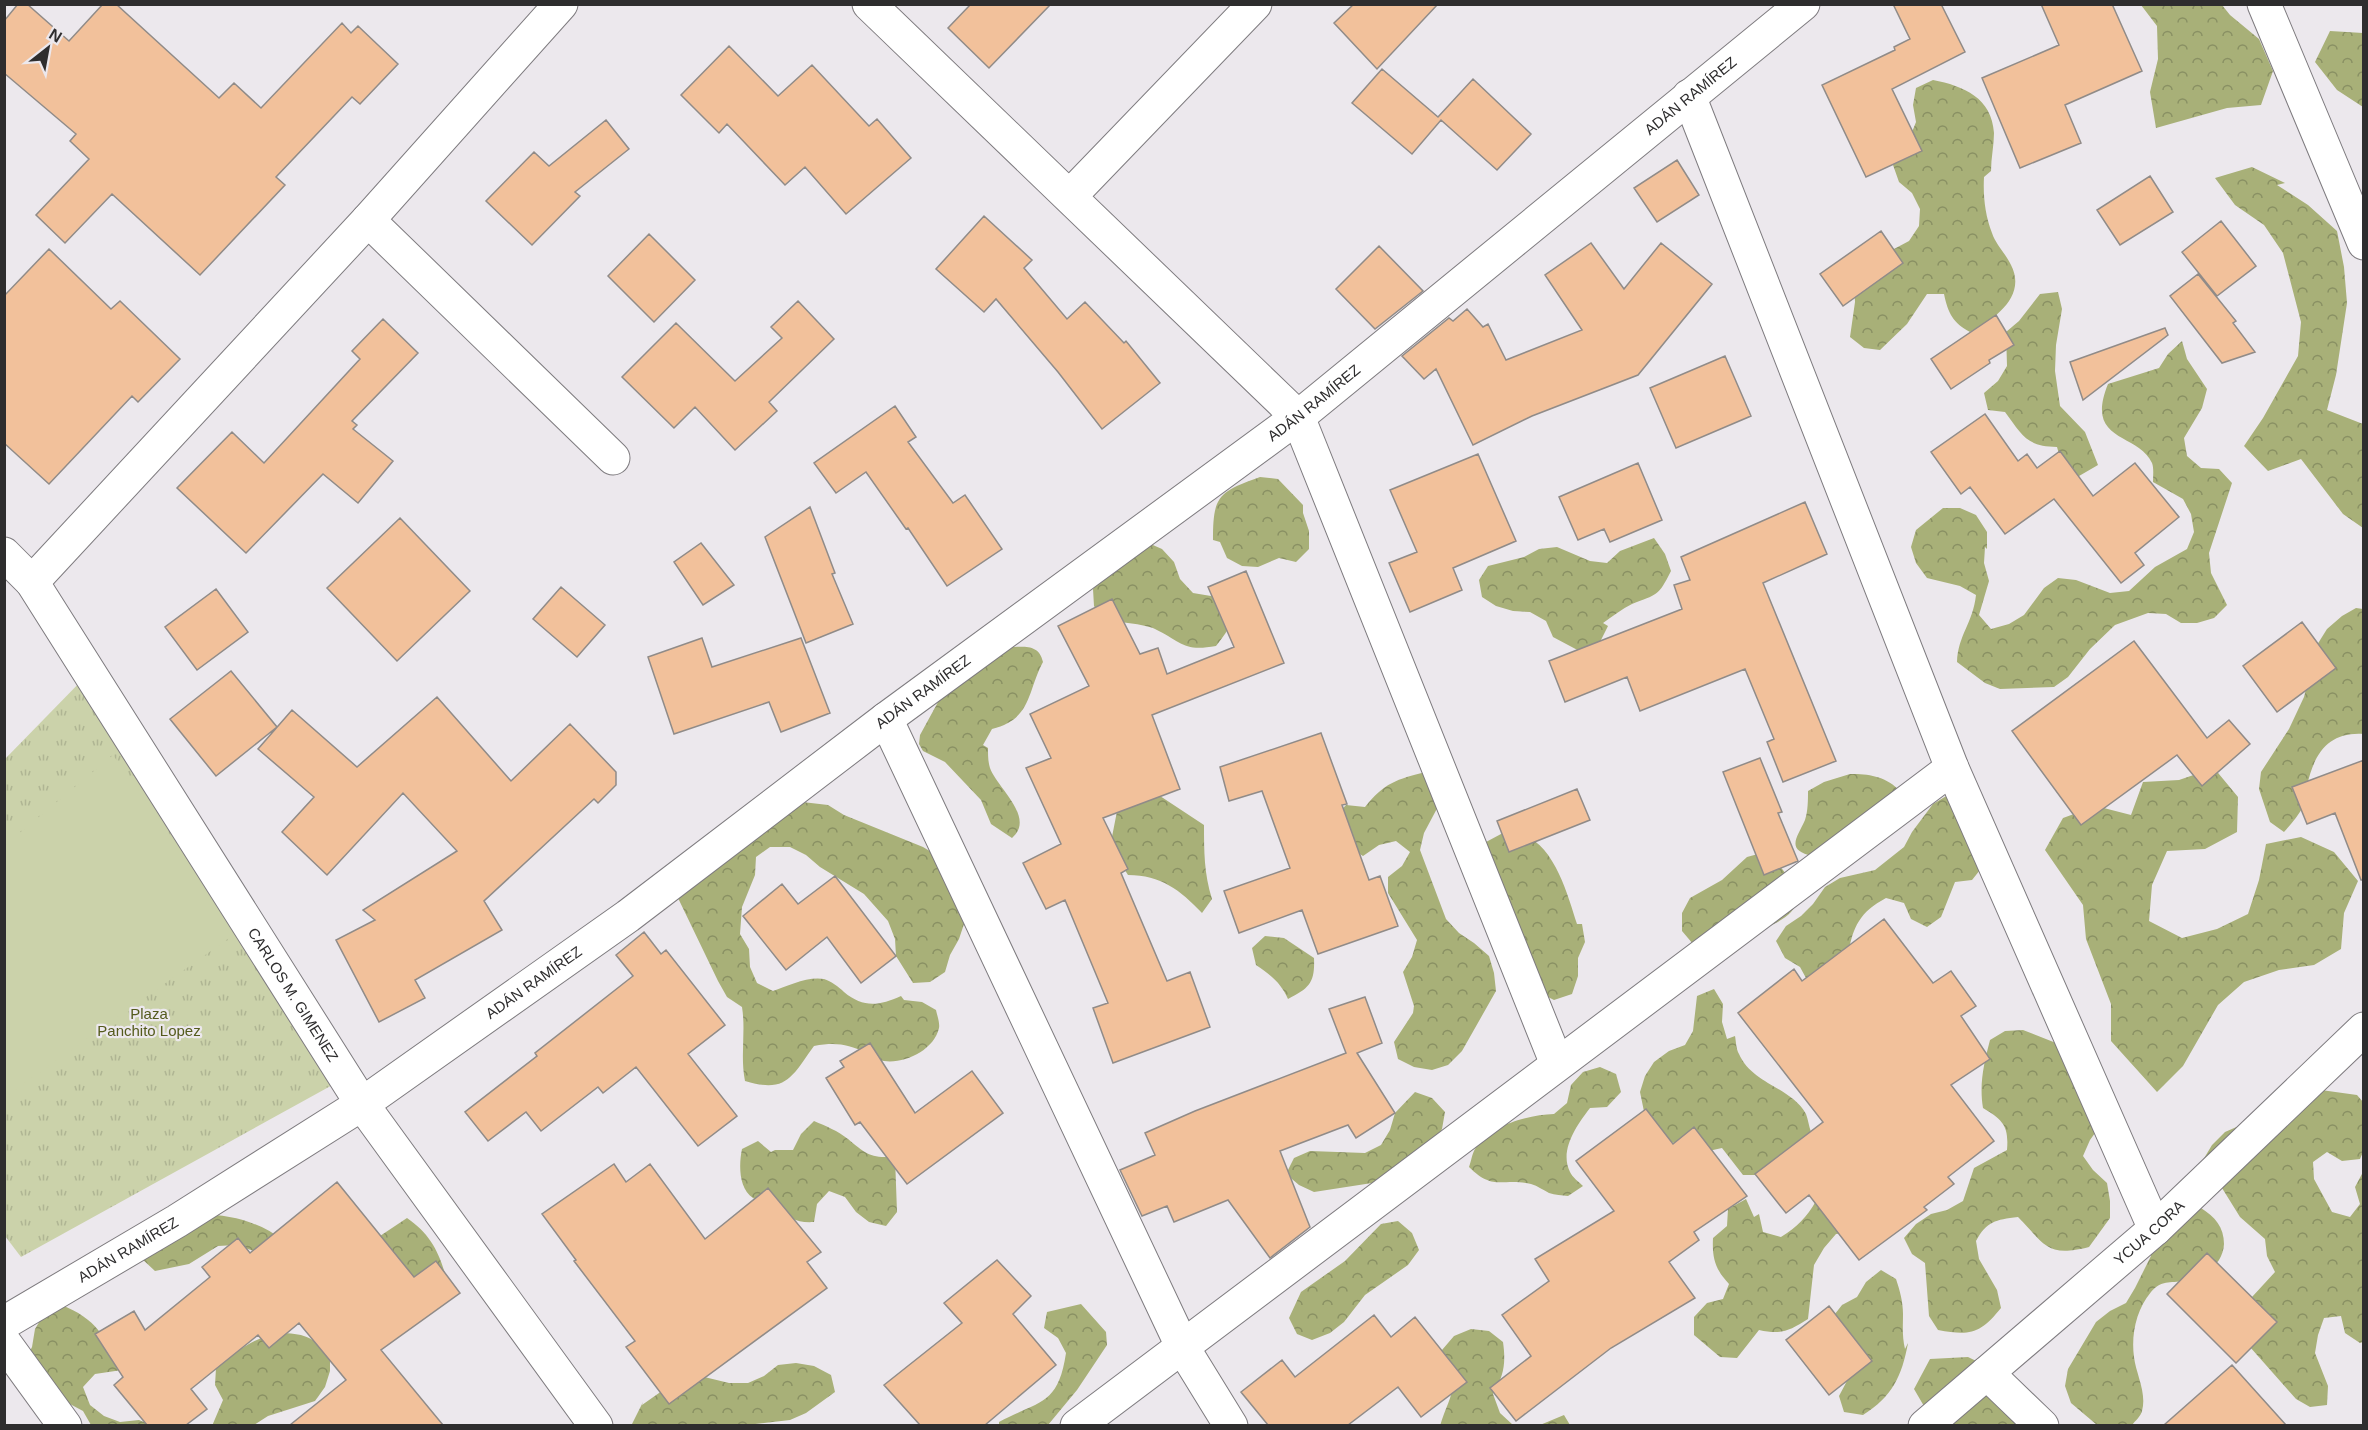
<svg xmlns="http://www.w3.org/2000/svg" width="2368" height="1430" font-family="Helvetica,sans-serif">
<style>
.grass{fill:url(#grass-tufts)}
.forest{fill:url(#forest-crowns)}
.pitch{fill:#cbd2aa}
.building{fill:#f2c19b;stroke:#908b88;stroke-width:1.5}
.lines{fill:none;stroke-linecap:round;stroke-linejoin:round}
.minor-casing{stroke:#7e7b7f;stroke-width:35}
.minor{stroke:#fff;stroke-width:33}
.labels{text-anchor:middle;stroke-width:4.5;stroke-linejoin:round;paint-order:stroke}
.street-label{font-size:15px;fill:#2e2d2e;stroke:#ece8ed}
.park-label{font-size:15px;fill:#545a1c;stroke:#ece8ed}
</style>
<defs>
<pattern id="grass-tufts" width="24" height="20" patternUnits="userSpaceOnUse" patternTransform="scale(1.5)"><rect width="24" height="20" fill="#cbd2aa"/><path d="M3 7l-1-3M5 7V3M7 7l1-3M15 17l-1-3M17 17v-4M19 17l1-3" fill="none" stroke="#afb593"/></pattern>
<pattern id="forest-crowns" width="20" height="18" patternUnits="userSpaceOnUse" patternTransform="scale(1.5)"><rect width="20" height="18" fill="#a8b078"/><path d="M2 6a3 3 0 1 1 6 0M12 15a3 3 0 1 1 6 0" fill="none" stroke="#899063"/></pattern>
</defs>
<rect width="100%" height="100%" fill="#ece8ed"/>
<path class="grass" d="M87,675L356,1072L21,1257L5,1236V759Z"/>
<path class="forest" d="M2141,5H2222L2230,15L2259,39L2273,71L2261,105L2227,108L2156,128L2150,92L2158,59L2157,26Z
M2330,31L2363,33V107L2337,90L2315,62Z
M1933,80C1964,86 1992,98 1994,133C1994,145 1991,158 1991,171L1984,177C1983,196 1985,215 1992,233C1996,245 2006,254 2011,265C2027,296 1995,319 1970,332C1953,323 1948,313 1944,294H1927L1907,324L1880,350L1864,348L1850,337L1855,302L1854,285L1894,249L1909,241L1919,226L1920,209L1912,193L1899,182L1893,165L1897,148L1910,137L1916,122L1913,105L1916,88Z
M2252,167L2285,183L2277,185L2308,205L2337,231L2344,267L2347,303L2336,375L2327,410L2363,424V528L2343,514L2301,459L2268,471L2244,446L2263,418L2298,356L2301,322L2283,253L2264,225L2235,205L2215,178Z
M2058,292L2062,309L2056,345L2055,371L2060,406L2085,432L2098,465L2067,483L2057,447C2027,447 2022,435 2005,412L1988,410L1984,393L1998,381L2007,366L2006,332L2019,321L2040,294Z
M2182,341L2187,359L2207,389L2202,408L2184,438L2187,456L2201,468L2219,469L2232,483L2209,553L2211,573L2227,605L2214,618L2197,623H2181L2166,614L2148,613L2115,625L2090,649L2068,677L2054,687L2000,689L1985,683L1957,662C1958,635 1973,623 1976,595L1960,586L1927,578L1916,563L1911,547L1916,530L1943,508H1960L1976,515L1987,532V549L1985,547L1984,563L1989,581L1979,615L1991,629L2009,624L2024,615L2044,588L2058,578L2076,580L2110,593L2129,591L2155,567L2187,549L2194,532L2191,514L2183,499L2153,482C2153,476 2154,468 2152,463C2138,432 2084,443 2108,384L2159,368L2168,354Z
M1260,477L1278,479L1303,505V513L1309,531V549L1296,562L1279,558L1258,567L1242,566L1227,558L1220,542L1213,540C1213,496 1218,492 1260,477Z
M1654,538L1665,554L1671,571C1658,597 1657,594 1632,604C1622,609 1613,616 1603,623L1608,626L1600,642L1585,654L1553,637L1546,621L1530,612L1513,611L1496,606L1482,597L1479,580L1488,566L1524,557L1539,549L1557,547L1590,561L1607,563L1620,551Z
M1146,542L1162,549L1174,562L1180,579L1193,593L1229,599C1235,622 1230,628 1216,646C1183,652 1182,642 1155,629C1145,624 1115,621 1104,621L1094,606L1093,589L1116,562Z
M2356,608L2363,609V734C2329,732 2314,753 2307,786C2306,792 2307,799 2304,805C2299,815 2292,823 2284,832L2270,822L2259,789L2261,772L2289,729L2304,697L2317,645L2327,629L2342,616Z
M1007,647C1023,647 1039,643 1043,662C1027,692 1032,719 992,729L983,745L988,748C988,754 988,762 990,768C997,788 1036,817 1012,838L991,824L981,800L945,762L923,751L919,744L920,735L949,682Z
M2214,768L2238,797L2237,832L2205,849L2167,851L2152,885L2149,921L2182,938L2217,929L2248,914L2259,880L2266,844L2301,837L2334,852L2358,881L2344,913L2341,949L2314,965L2279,970L2244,982L2218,1005L2183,1066L2157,1092L2111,1041V1004L2086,939L2083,905L2045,850L2063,818L2096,806L2131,815L2143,782L2179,780Z
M1426,772L1441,801L1424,833L1420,850L1446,919L1459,933L1474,943L1489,956L1494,973L1496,991L1462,1051L1448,1065L1432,1070L1414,1067L1398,1059L1394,1042L1413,1013L1414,1006L1403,972L1412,957L1417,940L1388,893V877L1402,866L1410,852L1396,841L1379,845L1363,856L1348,847L1334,818L1346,805L1365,807C1384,783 1397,779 1426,772Z
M1850,774C1869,774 1884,776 1898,789L1813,856C1785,850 1797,838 1805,820C1808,811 1808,800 1808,791L1824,782Z
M1157,794L1204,825C1204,851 1204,874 1212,899L1202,913C1180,890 1161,875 1128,875L1110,847L1120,796Z
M1948,795L1984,865L1972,880L1955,882L1941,917L1927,927L1911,919L1904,903L1886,898C1860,912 1853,926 1848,955L1806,978L1800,967L1785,958L1776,941L1786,926L1801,916L1813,904L1825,887L1840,878L1875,870L1904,847L1912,832L1933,804Z
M794,801L828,805L844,815L923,847L938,856L965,921L959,939L950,955L945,972L930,982L913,983L896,956L895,939L888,921L864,894L820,867L806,855L790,847H770L756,857L755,875L742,907L740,934L749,949L750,967L757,983L773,991C787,986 808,976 824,979C831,981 839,987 844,992C863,1008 879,1006 901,996L904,1000L922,1002L936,1010C937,1015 940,1023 939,1028C934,1050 905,1064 884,1061C878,1060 872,1056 867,1053C847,1044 836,1042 814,1046C792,1076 787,1094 745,1081C740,1056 746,1032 742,1007L727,997L718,981L678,898L685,883Z
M1501,834C1507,834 1515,833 1520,834C1554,842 1568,896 1577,924H1582L1585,942L1578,958V976L1572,994L1554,1000L1538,992L1478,857L1486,842Z
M1769,851C1779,866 1791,878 1799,895C1797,901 1795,908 1791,912C1770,934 1721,938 1693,944L1682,931V913L1690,898L1722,880L1747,857Z
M1265,936L1284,938L1314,958C1315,982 1310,988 1288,999C1281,983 1271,975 1256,965L1252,948Z
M1714,989L1723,1004L1722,1022L1727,1039L1735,1036C1736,1041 1736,1049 1739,1054C1752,1084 1791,1087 1806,1114C1808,1119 1809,1127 1811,1132L1772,1180L1755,1175H1743L1722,1148L1704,1152L1688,1149L1660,1137L1647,1126L1640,1092L1645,1076L1654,1062L1669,1051L1685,1045L1693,1031L1697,996Z
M2023,1030L2056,1043V1035L2059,1053L2070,1069L2100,1126L2090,1140L2083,1156L2093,1170L2107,1183L2110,1201V1218L2089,1247C2046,1258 2045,1244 2018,1217C1995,1220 1987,1221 1976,1241L1979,1259L1997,1290L2001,1308C1980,1334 1970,1336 1938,1330L1929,1316L1925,1263L1912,1254L1904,1238L1916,1224L1931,1214L1947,1210L1963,1201L1974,1168L2007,1150C2009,1126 2003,1120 1983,1108C1979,1084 1984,1063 1990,1040L2005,1031Z
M1600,1067L1616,1074L1621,1092L1607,1107L1590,1108C1577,1125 1559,1150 1570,1172C1572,1177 1579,1182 1583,1186L1568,1196C1562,1195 1555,1195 1549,1193C1543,1190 1538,1186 1531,1184C1502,1177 1494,1192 1469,1167C1471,1162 1472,1154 1475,1149C1490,1125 1527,1115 1554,1114L1567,1103L1571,1085L1583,1072Z
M2321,1090L2357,1095L2363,1102V1152L2360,1159L2342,1161L2327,1152L2313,1162L2314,1179L2332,1212L2350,1217L2360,1204L2355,1187L2363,1172V1342L2360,1343L2345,1333L2341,1316L2324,1318L2318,1335L2315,1353L2328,1386L2327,1405L2310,1407L2296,1399L2250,1347L2247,1313L2252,1297L2275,1272L2267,1256L2265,1239L2240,1217L2222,1188L2208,1177L2203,1160L2212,1145L2225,1132Z
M1415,1092L1432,1098L1445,1112L1442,1129L1433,1144L1385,1181L1314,1192L1299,1185L1286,1174L1294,1158L1310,1151L1365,1153L1381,1145L1390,1130L1395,1113Z
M814,1121C826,1126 838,1131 848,1139C866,1154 870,1158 895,1157L897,1212L886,1226L869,1222L856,1212L845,1197L829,1191L817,1204L814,1222C795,1223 791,1218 775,1208C768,1204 760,1202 753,1198C738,1188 739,1163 742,1149L758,1141L771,1152L775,1150H793L801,1134Z
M1746,1199L1754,1217L1759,1214L1763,1232L1781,1237C1797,1227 1807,1217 1816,1201L1854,1232L1836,1234L1824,1248L1814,1265L1808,1319C1789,1331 1781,1335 1759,1330L1737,1358L1720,1357L1694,1335V1317L1707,1303L1723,1299L1729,1284C1715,1269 1712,1258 1713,1238L1727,1226L1728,1209Z
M2201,1208C2215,1217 2224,1227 2224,1244C2223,1265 2203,1278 2184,1281C2170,1283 2161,1280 2151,1292C2136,1310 2131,1335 2134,1357C2136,1374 2147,1393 2142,1411C2141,1416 2135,1421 2132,1425H2097L2071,1403L2065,1386L2068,1369L2096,1322L2110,1311L2126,1303L2135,1288L2151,1256L2150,1240L2183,1209Z
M201,1214C232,1215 260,1222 284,1241L380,1236L407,1218C429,1233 439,1251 446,1277L428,1283L269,1256L236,1245L218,1246L189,1264L155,1271L141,1258Z
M1398,1221L1412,1233L1419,1250L1408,1265L1365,1295L1344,1322L1330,1333L1312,1340L1297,1334L1289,1318L1301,1292L1345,1261L1381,1224Z
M1881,1270L1896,1279C1900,1291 1903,1302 1903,1314C1903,1327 1902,1336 1905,1349L1908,1343C1902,1376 1892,1397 1863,1415L1844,1412L1839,1396L1848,1379L1831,1319L1842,1305L1857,1297L1866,1282Z
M1081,1304L1106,1332L1107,1345L1077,1390L1048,1425H999V1422C1040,1400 1058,1406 1066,1353L1058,1338L1044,1328L1047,1312Z
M61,1305C96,1318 106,1338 122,1370L95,1374L83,1387L90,1405L104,1416L120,1422L139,1420L151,1425H91L83,1411L68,1403L24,1363L32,1347L35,1329L44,1314Z
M1471,1329L1489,1331L1503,1342C1506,1363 1504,1376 1493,1394L1500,1413L1513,1425L1440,1426C1445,1408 1452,1399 1454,1380L1444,1366L1442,1350L1454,1336Z
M279,1333C303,1333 312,1337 330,1353V1371L325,1387L315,1401L268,1416L254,1425L212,1426L223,1400L215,1385L216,1368C236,1352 252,1338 279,1333Z
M1968,1357L2001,1373L2024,1425H1935L1914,1389L1930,1359Z
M796,1363L814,1366L831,1375L835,1392L806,1413L790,1420L738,1426H631L643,1402L642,1405L676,1381L692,1374L729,1383H748L764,1376L778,1365Z
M1564,1415L1570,1425H1540Z"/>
<path class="pitch" d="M113,755L239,931L5,1097V845Z"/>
<path class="building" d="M18,4H27L69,41L103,4H116L219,98L234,83L261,108L342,23L351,33L358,26L398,64L360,104L352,97L276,177L285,185L200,275L112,194L65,243L36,215L89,159L70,141L76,134L4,73V21Z
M971,4H1051L989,68L948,28Z
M1354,4H1438L1377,69L1334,23Z
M1893,4H1941L1965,52L1892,89L1922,151L1866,177L1822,85L1895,50L1894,47L1910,39Z
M2041,4H2112L2142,71L2065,105L2081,143L2020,168L1982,78L2059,45Z
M729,46L778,96L812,65L869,126L877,119L911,158L846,214L805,167L785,185L727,124L719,133L681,95Z
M1382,69L1438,117L1473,79L1531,134L1497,170L1441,120L1412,154L1352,103Z
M606,120L629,149L575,192L580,196L532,245L486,201L534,152L549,166Z
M1677,160L1699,195L1657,222L1634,188Z
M2150,176L2173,212L2120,245L2097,210Z
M984,216L1032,260L1024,268L1067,319L1085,302L1124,343L1126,341L1160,383L1102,429L1058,372L996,299L984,312L936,269Z
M2221,221L2256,266L2217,296L2182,252Z
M1881,231L1903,263L1843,306L1820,274Z
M649,234L695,280L654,322L608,276Z
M1591,243L1624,289L1661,243L1712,284L1638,375L1532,416L1473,445L1436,369L1424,379L1402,356L1449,318L1453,321L1467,309L1483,327L1488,324L1506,360L1582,330L1545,275Z
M1379,246L1423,291L1375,329L1336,289Z
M49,249L111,309L120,301L180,359L138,402L132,396L49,484L4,443V296Z
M2198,274L2236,321L2233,323L2255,352L2222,363L2170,296Z
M798,301L834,339L769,402L777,411L735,450L695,407L674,428L622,377L676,323L735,381L782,338L771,327Z
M1996,315L2014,345L1989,360L1990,363L1951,389L1931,359Z
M383,319L418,353L352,421L357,425L353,429L393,461L358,503L323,474L246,553L177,488L232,432L264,463L360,359L352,351Z
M2165,328L2168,335L2083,400L2070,362Z
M1725,356L1751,416L1676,448L1650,388Z
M895,406L916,437L908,442L953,503L965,495L1002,549L947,586L908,528L906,529L866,472L836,493L814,463Z
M1985,414L2018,461L2027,454L2037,468L2060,451L2093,496L2135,463L2179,517L2135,553L2144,565L2121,583L2054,499L2005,534L1970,487L1961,494L1931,452Z
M1478,454L1516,541L1453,568L1462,590L1410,612L1389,563L1417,552L1390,490Z
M1638,463L1662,520L1610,542L1604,529L1578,540L1559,497Z
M1805,502L1827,554L1763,583L1836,761L1783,782L1767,742L1774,739L1745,669L1640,711L1627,677L1565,702L1549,661L1682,609L1674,585L1690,580L1681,557Z
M810,507L835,573L832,574L853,624L806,643L765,537Z
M400,518L470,591L397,661L327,588Z
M701,543L734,585L703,605L674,562Z
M1246,571L1284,663L1152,715L1180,789L1103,818L1128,869L1121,873L1167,981L1190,972L1210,1027L1113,1063L1093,1008L1108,1003L1065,900L1046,909L1023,863L1061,844L1026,768L1051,758L1030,714L1089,686L1058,626L1112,599L1140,654L1158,648L1167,674L1234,647L1208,587Z
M561,587L605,625L577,657L533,619Z
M216,589L248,632L197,670L165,627Z
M2302,622L2336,668L2277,712L2243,666Z
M702,638L712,667L801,638L830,713L781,732L769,702L674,734L648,657Z
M2134,641L2207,738L2229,720L2250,744L2202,786L2177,755L2081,825L2012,731Z
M231,671L277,727L216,776L170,719Z
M437,697L511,781L570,724L616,772V785L598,803L594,799L484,901L502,930L415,980L425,998L379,1022L336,940L375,920L363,910L457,851L403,793L327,875L282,832L314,797L258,749L292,710L357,767Z
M1321,733L1347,804L1342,805L1369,880L1380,876L1398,926L1318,954L1302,910L1239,933L1224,891L1290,868L1262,791L1229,801L1220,767Z
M1760,758L1782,812L1778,813L1798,861L1764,875L1723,772Z
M2364,760V880H2361L2335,813L2307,824L2292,787Z
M1577,789L1590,820L1509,852L1497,821Z
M835,876L896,956L861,983L827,937L786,970L743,916L782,884L798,904Z
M1884,919L1933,983L1951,971L1976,1006L1961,1016L1990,1059L1951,1085L1994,1141L1948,1177L1954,1184L1924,1207L1927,1210L1859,1260L1809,1195L1786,1213L1755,1174L1823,1122L1738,1013L1794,969L1802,981Z
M644,932L661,954L666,950L725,1025L688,1054L737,1116L698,1146L636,1067L603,1093L598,1087L541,1131L526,1112L488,1141L465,1112L537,1056L535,1053L633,976L616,955Z
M1365,997L1382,1043L1357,1053L1395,1113L1356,1138L1348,1125L1280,1151L1310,1227L1270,1258L1228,1200L1174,1222L1167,1206L1142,1216L1120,1170L1155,1155L1145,1133L1195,1111L1346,1053L1329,1009Z
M870,1043L915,1113L972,1071L1003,1113L907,1184L860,1122L855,1125L826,1078L844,1067L840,1061Z
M1646,1109L1673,1144L1694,1127L1747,1196L1694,1232L1699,1240L1669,1262L1695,1298L1611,1348L1516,1421L1490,1388L1531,1356L1502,1315L1549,1281L1535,1259L1614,1211L1576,1161Z
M614,1164L626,1182L650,1164L705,1239L768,1188L821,1252L807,1262L827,1288L669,1404L626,1347L635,1341L574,1261L576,1260L542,1214Z
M337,1182L414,1277L436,1261L460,1293L381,1350L443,1425H290L346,1380L299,1323L269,1348L258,1335L191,1389L207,1409L186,1425H147L114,1385L123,1377L95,1334L134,1311L145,1330L210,1277L202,1267L238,1238L250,1253Z
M2207,1253L2277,1322L2236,1363L2167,1294Z
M997,1260L1031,1296L1013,1314L1056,1365L985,1425H920L884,1385L962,1323L944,1303Z
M1829,1306L1872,1361L1829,1395L1786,1340Z
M1374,1315L1391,1337L1415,1317L1467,1382L1421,1417L1398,1387L1348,1425H1268L1241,1392L1282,1360L1295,1377Z
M2232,1365L2286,1425H2164Z"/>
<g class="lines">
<g class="minor-casing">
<g id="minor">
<path d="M869,4L1298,417L1557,1064"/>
<path d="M2264,4L2364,243"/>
<path d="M1689,96L1952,768L2155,1229"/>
<path d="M1070,196L1255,4"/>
<path d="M368,220L613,458"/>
<path id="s1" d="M4,554L32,582L362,1104L596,1426"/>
<path d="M32,582L368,220L561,4"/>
<path d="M886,719L1183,1348L1231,1426"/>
<path id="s2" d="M4,1323L177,1221L362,1104L628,916L886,719L1298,417L1803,4"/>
<path d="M4,1342L65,1426"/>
<path d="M1987,1373L2042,1426"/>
<path d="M1077,1426L1952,768"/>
<path id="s3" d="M1925,1426L2155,1229L2364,1029"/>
</g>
</g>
<use href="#minor" class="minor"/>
</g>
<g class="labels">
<g class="street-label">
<text dy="5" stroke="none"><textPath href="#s2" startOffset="2088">ADÁN RAMÍREZ</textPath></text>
<text dy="5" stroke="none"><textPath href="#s2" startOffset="1602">ADÁN RAMÍREZ</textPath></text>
<text dy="5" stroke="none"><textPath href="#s2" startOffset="1116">ADÁN RAMÍREZ</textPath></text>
<text dy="5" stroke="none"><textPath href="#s2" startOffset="630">ADÁN RAMÍREZ</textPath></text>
<text dy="5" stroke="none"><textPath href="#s1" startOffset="528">CARLOS M. GIMENEZ</textPath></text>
<text dy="5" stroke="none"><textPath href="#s3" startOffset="296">YCUA CORA</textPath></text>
<text dy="5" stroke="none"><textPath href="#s2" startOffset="144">ADÁN RAMÍREZ</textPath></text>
</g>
<g class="park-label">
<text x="149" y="1019">Plaza<tspan x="149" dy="17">Panchito Lopez</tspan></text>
</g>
</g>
<rect width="2368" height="1430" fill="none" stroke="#2e2d2e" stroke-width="12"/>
<g transform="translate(48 48) rotate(31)" stroke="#ece8ed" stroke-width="4.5" paint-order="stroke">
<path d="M0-4.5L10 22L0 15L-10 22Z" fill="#2e2d2e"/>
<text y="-9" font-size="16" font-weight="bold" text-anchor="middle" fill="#2e2d2e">N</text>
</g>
</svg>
